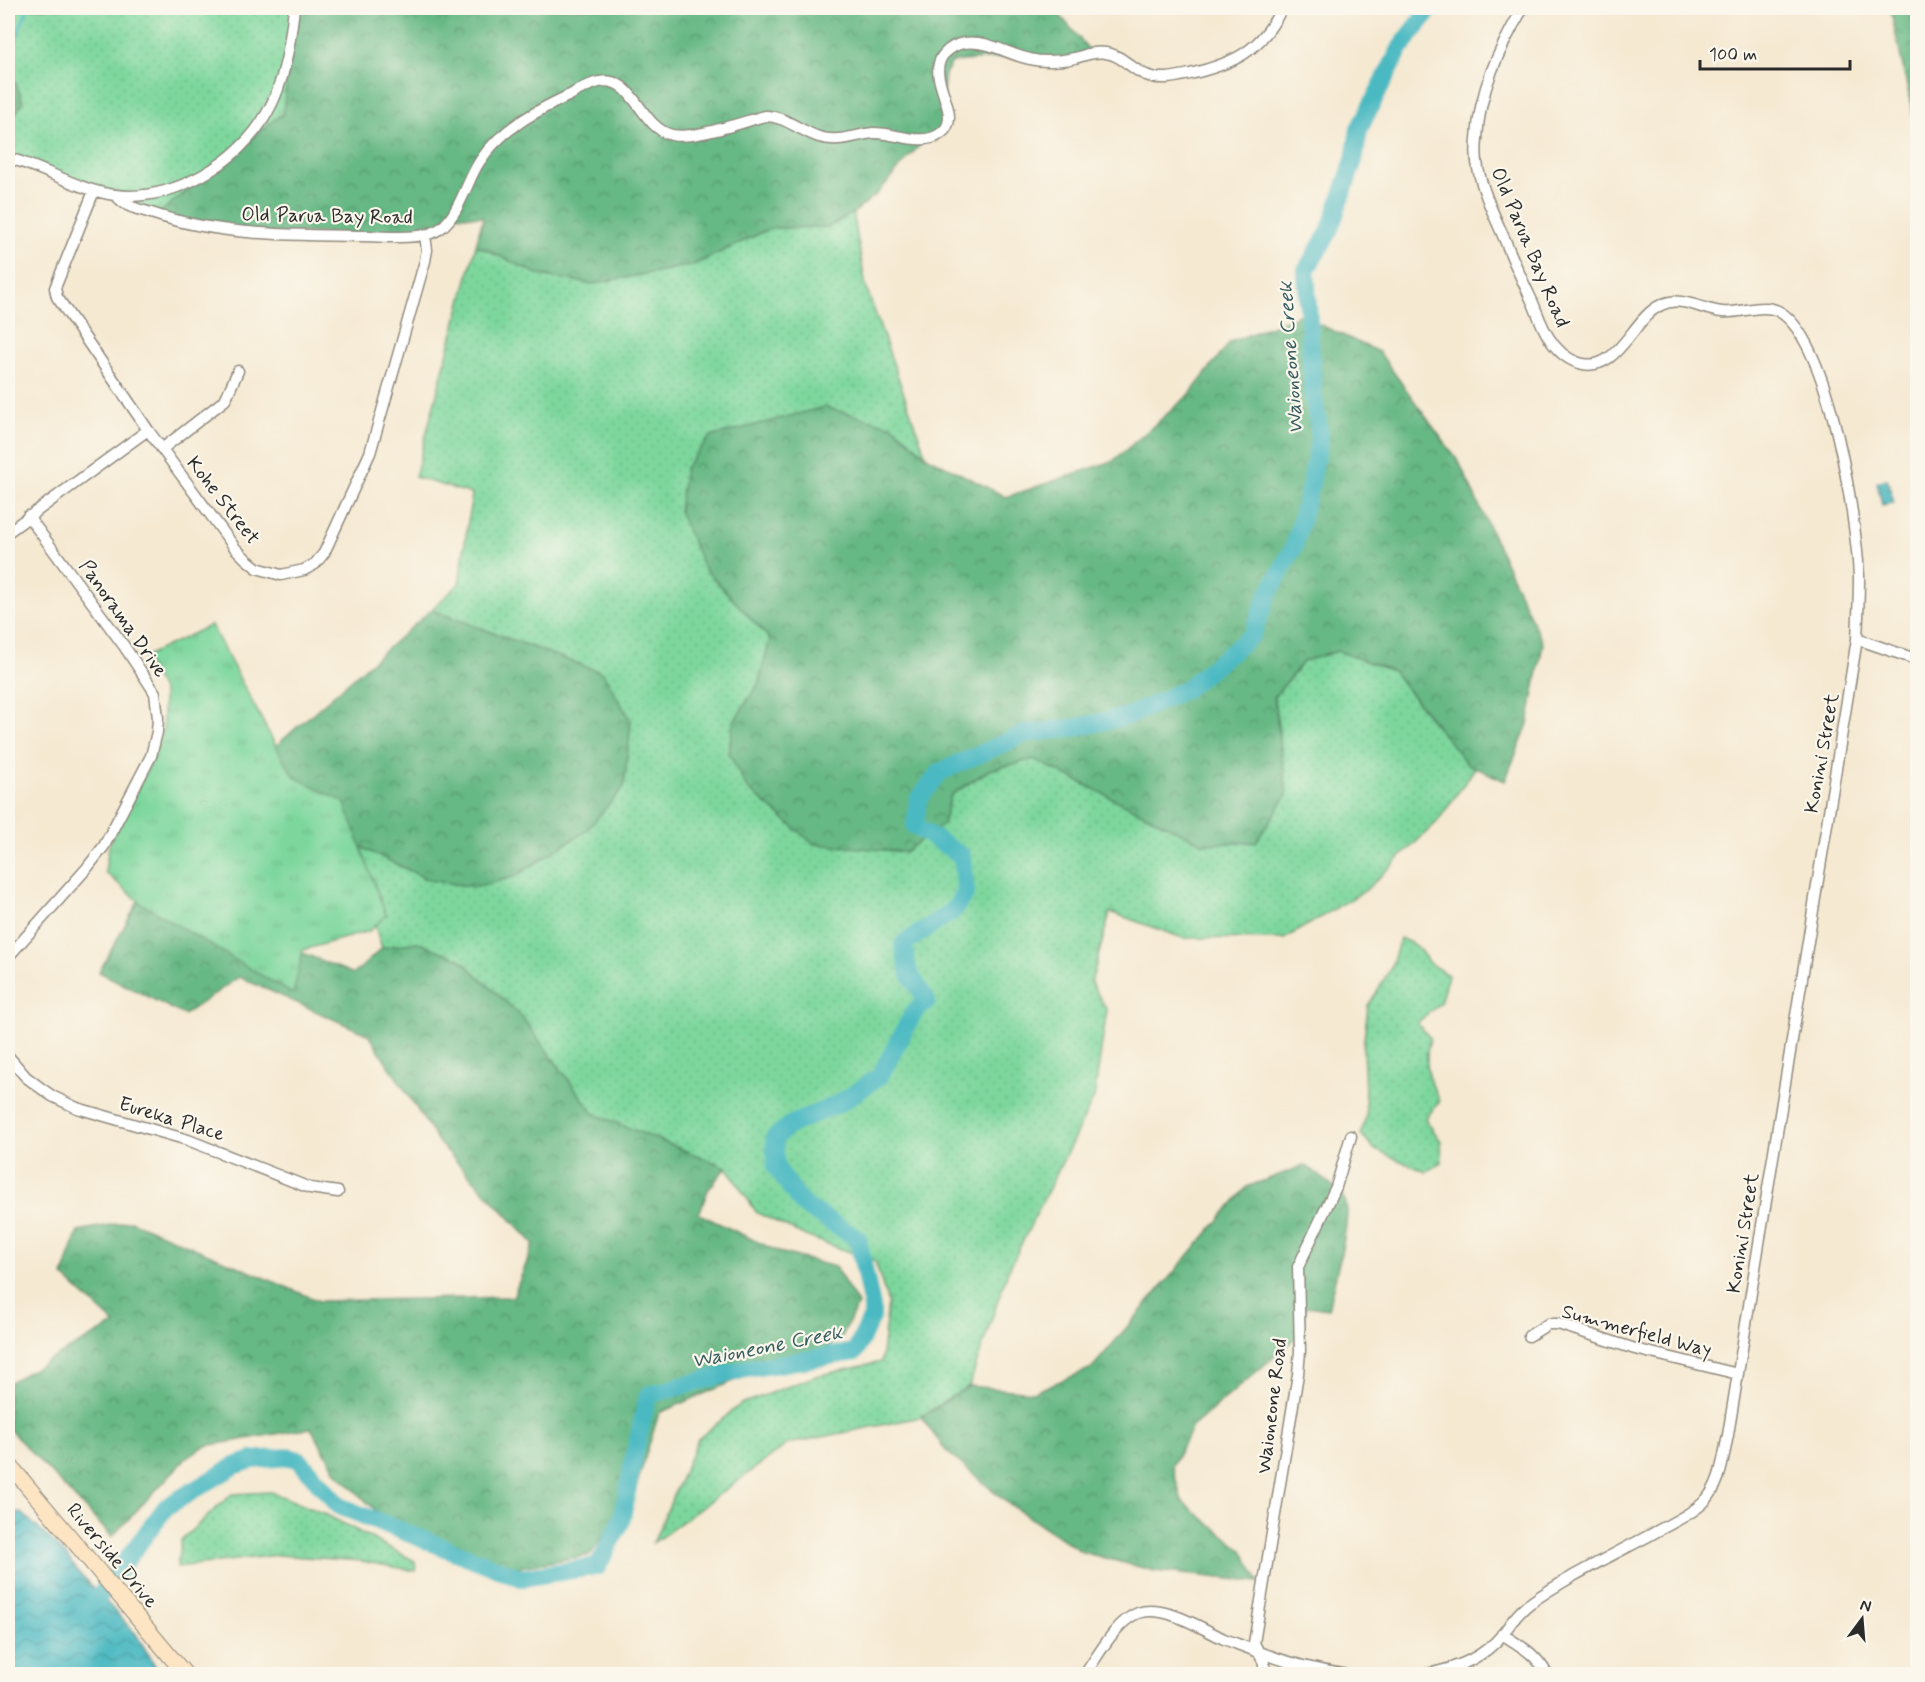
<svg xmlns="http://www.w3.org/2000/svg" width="1925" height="1682" font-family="Mynerve,sans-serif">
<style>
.grass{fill:url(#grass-dots);stroke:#548164;stroke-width:1.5}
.forest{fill:url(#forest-crowns);stroke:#487258;stroke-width:1.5}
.park{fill:url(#park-tufts);stroke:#548164;stroke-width:1.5}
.water{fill:url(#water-waves);stroke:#3b7276;stroke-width:1.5}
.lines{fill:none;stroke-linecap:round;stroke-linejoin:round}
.stream{stroke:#4bb9c2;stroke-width:3}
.river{stroke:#4bb9c2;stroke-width:18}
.minor-casing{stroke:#908a7e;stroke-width:13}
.secondary-casing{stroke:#908a7e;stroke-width:17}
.minor{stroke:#fff;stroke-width:10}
.secondary{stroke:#fde5c4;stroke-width:15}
.labels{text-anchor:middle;stroke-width:4.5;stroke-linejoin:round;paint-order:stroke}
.street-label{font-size:20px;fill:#2b2b2b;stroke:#fbf7ec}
.water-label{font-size:21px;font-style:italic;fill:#365d60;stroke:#fbf7ec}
</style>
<defs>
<pattern id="grass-dots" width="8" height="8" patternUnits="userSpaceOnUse" patternTransform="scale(1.5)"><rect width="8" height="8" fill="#7dd79d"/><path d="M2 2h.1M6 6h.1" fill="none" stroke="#6cb987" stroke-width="1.8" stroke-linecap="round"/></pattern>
<pattern id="forest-crowns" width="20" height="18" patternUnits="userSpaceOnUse" patternTransform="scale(1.5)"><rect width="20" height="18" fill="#66b884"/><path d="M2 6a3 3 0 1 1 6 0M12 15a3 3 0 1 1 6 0" fill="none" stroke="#54966c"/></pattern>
<pattern id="park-tufts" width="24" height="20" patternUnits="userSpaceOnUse" patternTransform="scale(1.5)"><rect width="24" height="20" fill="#7dd79d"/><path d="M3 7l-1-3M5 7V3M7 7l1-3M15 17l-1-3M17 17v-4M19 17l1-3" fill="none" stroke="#6cb987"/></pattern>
<pattern id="water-waves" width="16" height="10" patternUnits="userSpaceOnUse" patternTransform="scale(1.5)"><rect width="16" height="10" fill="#4bb9c2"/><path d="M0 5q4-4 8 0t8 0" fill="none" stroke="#3f979e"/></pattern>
</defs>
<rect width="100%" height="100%" fill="#fbf7ec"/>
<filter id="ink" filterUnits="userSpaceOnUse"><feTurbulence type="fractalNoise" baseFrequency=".0167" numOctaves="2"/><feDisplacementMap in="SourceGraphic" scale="12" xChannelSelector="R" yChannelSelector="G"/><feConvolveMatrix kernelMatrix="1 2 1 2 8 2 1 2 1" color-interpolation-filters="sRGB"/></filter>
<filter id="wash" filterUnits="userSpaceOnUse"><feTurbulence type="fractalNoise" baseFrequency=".008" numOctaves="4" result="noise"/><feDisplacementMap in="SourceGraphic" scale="24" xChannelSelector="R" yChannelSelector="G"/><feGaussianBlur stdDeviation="1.35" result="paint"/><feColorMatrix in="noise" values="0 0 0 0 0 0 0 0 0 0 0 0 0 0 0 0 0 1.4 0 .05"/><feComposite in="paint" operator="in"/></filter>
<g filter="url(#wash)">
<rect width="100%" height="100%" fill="#f5e9d2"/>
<path class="grass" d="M8,8H295L283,113L157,215L8,159V125L23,102L8,64Z
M853,213L866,287L926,456L893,426L704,568L770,639L759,683L733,723L729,753L747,788L814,844L943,824L951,795L989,770L1034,759L1204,844L1287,795L1274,697L1304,661L1338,651L1393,671L1436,726L1475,768L1438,821L1366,890L1284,939L1183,938L1110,912L1091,983L1107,1010L1094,1098L1008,1271L969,1386L921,1417L788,1444L653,1543L698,1439L741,1404L816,1376L881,1362L888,1303L875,1261L808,1237L757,1213L726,1167L594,1114L521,1016L417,942L382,948L354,864L359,846L429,880L475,887L603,673L431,610L459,584L472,494L415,477L476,245L540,275L592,283L693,265L771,228L828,227Z
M1400,938L1417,946L1429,963L1448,975L1440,1003L1417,1023L1430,1038C1423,1063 1428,1079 1440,1101L1425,1119L1441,1141L1442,1162L1426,1172L1375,1150L1361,1134L1366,1115L1363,1048L1368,1006L1391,968Z
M271,1492L325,1514L415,1561L416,1571L361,1561L277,1555L177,1567L181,1540L232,1494Z"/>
<path class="forest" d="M295,8H1054L1095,57L1039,61L1006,57L952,62L945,74L942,99L944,118L936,141L924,140L876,195L853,213L828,227L771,228L693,265L592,284L540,275L476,245L483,217L453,215L428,234L255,233L157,215L283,113Z
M1890,8H1917V131Z
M8,64L23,102L8,124Z
M1299,315L1379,352L1460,464L1543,644L1528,724L1505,781L1467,764L1393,671L1338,651L1304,661L1274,697L1287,795L1256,842L1204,844L1034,759L989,770L951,795L943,824L905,852L814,844L747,788L729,753L733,723L759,683L770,639L704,568L679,511L685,468L710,437L824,407L893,426L926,456L1006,497L1113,461L1190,394L1230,342Z
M431,610L603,673L631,721L624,787L586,831L514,877L475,887L429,880L334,834L272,749Z
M145,889L354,974L382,948L417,942L460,959L521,1016L594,1114L726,1167L708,1190L699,1214L779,1252L835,1267L858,1304L842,1336L806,1363L743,1377L659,1413L634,1494L590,1555L514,1568L397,1531L337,1473L311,1428L205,1446L187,1457L112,1537L8,1428V1383L115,1324L63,1276L78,1231L131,1221L319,1301L513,1297L534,1244L439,1143L369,1035L239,977L184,1015L99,972Z
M1305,1165C1316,1174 1342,1190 1346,1203C1351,1224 1333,1285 1328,1309L1306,1306L1302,1333L1192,1427L1172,1466L1182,1501L1242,1550L1259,1582L1155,1571L1082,1552L1006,1502L946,1451L921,1417L969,1386L1034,1392L1092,1368L1247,1187Z"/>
<path class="park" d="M211,625L284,761L296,778L344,802L386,915L369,931L303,950L293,994L142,904L105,872L109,845L155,754L163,730V692L144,657Z"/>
<path class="water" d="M1887,479L1894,503L1882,505L1877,482Z
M8,1510L23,1514L65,1554L79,1573L136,1634L160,1674H8Z"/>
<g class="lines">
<path class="stream" d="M8,51L13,46L28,8"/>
<path class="river" d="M84,1611L100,1595L166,1507L234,1466L252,1460L289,1457L299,1460L339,1506L521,1578L598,1566L621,1522L635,1452L648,1395L745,1369L855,1352L872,1317V1307L858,1239L803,1205L776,1167L774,1138L790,1125L840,1103L880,1076L914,1012L927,1001L909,973L903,944L953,911L966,892L962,856L915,826L918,800L940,772L1024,734L1078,727L1128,716L1153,705L1186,689L1252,635L1267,597L1294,547L1311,483L1320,436L1313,392L1306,270L1329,232L1354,160L1359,129L1401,47L1431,8"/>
</g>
</g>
<g filter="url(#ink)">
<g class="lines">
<g class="minor-casing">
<path id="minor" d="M8,158C44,167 77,190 115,195C173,202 239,163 267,113C285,82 290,42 294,8
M94,191L55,288L57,297L148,430L235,548L246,559L257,568L281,575L304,570L315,564L324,553L370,453L425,261L427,250L425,235
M116,195C126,208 136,208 151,213C219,236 291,235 362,236C382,236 416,240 434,232C458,222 466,181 480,161C501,129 536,111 570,95C579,90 589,84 599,82C634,74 640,128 672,135C693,140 742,122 765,116C785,116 800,131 819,137C839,143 854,135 873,133C894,132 921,147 940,134C967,116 923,78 944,54C949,49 957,44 964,43C986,39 1009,55 1030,59C1045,63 1060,61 1075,58C1085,55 1095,51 1106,53C1122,55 1131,69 1146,75C1160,81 1176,77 1190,74C1236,63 1260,51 1282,8
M162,449L225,400L238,371
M8,532L148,430
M1857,639L1918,660
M8,957L87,868L104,846L151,756L157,732L158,718L155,693L148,682L124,646L28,516
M8,1056L26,1077L38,1086L52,1096L77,1108L188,1140L310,1188L338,1192
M1529,1336L1548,1324H1558L1635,1349L1738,1374
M1502,1634C1522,1647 1535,1653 1547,1674
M1085,1674C1098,1656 1116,1621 1138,1613C1164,1604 1201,1628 1224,1639C1235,1643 1247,1648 1259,1652C1286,1662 1314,1670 1343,1674
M1264,1674V1663L1254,1643L1298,1374L1300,1351L1298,1267L1336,1187L1351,1136
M1427,1674C1456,1669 1483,1658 1502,1635C1510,1624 1517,1613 1529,1604C1567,1577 1611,1556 1652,1534C1669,1524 1689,1516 1703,1503C1721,1486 1723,1458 1728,1435L1857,639C1858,619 1859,597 1859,576C1856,519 1830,342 1780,312C1763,302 1741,314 1722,312C1702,310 1681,295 1661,305C1632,318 1618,375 1579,363C1566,359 1556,349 1549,338C1542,327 1538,315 1533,303C1524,284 1515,265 1507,245C1497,221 1483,194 1478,168C1476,159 1476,149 1477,139C1479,91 1499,49 1523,8"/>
</g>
<g class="secondary-casing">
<path id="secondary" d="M8,1463L185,1674"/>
</g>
<use href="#minor" class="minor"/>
<use href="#secondary" class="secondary"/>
</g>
</g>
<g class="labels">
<g class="street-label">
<text transform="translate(327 215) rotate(1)" y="7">Old Parua Bay Road</text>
<text transform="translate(1531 247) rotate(67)" y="7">Old Parua Bay Road</text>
<text transform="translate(224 500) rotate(52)" y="7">Kohe Street</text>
<text transform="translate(124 618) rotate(55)" y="7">Panorama Drive</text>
<text transform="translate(1821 753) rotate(-80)" y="7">Konini Street</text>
<text transform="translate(172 1118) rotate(17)" y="7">Eureka Place</text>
<text transform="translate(1742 1233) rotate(-81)" y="7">Konini Street</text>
<text transform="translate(1637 1330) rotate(15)" y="7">Summerfield Way</text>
<text transform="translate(1271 1406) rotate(-83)" y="7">Waioneone Road</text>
<text transform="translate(113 1555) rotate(50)" y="7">Riverside Drive</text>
</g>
<g class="water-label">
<text transform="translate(1290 358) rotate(-94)" y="7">Waioneone Creek</text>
<text transform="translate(767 1346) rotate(-11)" y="7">Waioneone Creek</text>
</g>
</g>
<rect width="1925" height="1682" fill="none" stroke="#fbf7ec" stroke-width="30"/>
<g transform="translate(1862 1619) rotate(16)" stroke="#fbf7ec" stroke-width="4.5" paint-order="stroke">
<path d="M0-4.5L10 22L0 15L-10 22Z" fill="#2b2b2b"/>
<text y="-9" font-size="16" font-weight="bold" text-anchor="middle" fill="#2b2b2b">N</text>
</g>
<path d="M1700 60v9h150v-9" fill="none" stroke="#2b2b2b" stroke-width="3"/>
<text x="1709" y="60" font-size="18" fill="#2b2b2b" stroke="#fbf7ec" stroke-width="4.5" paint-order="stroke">100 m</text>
</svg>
